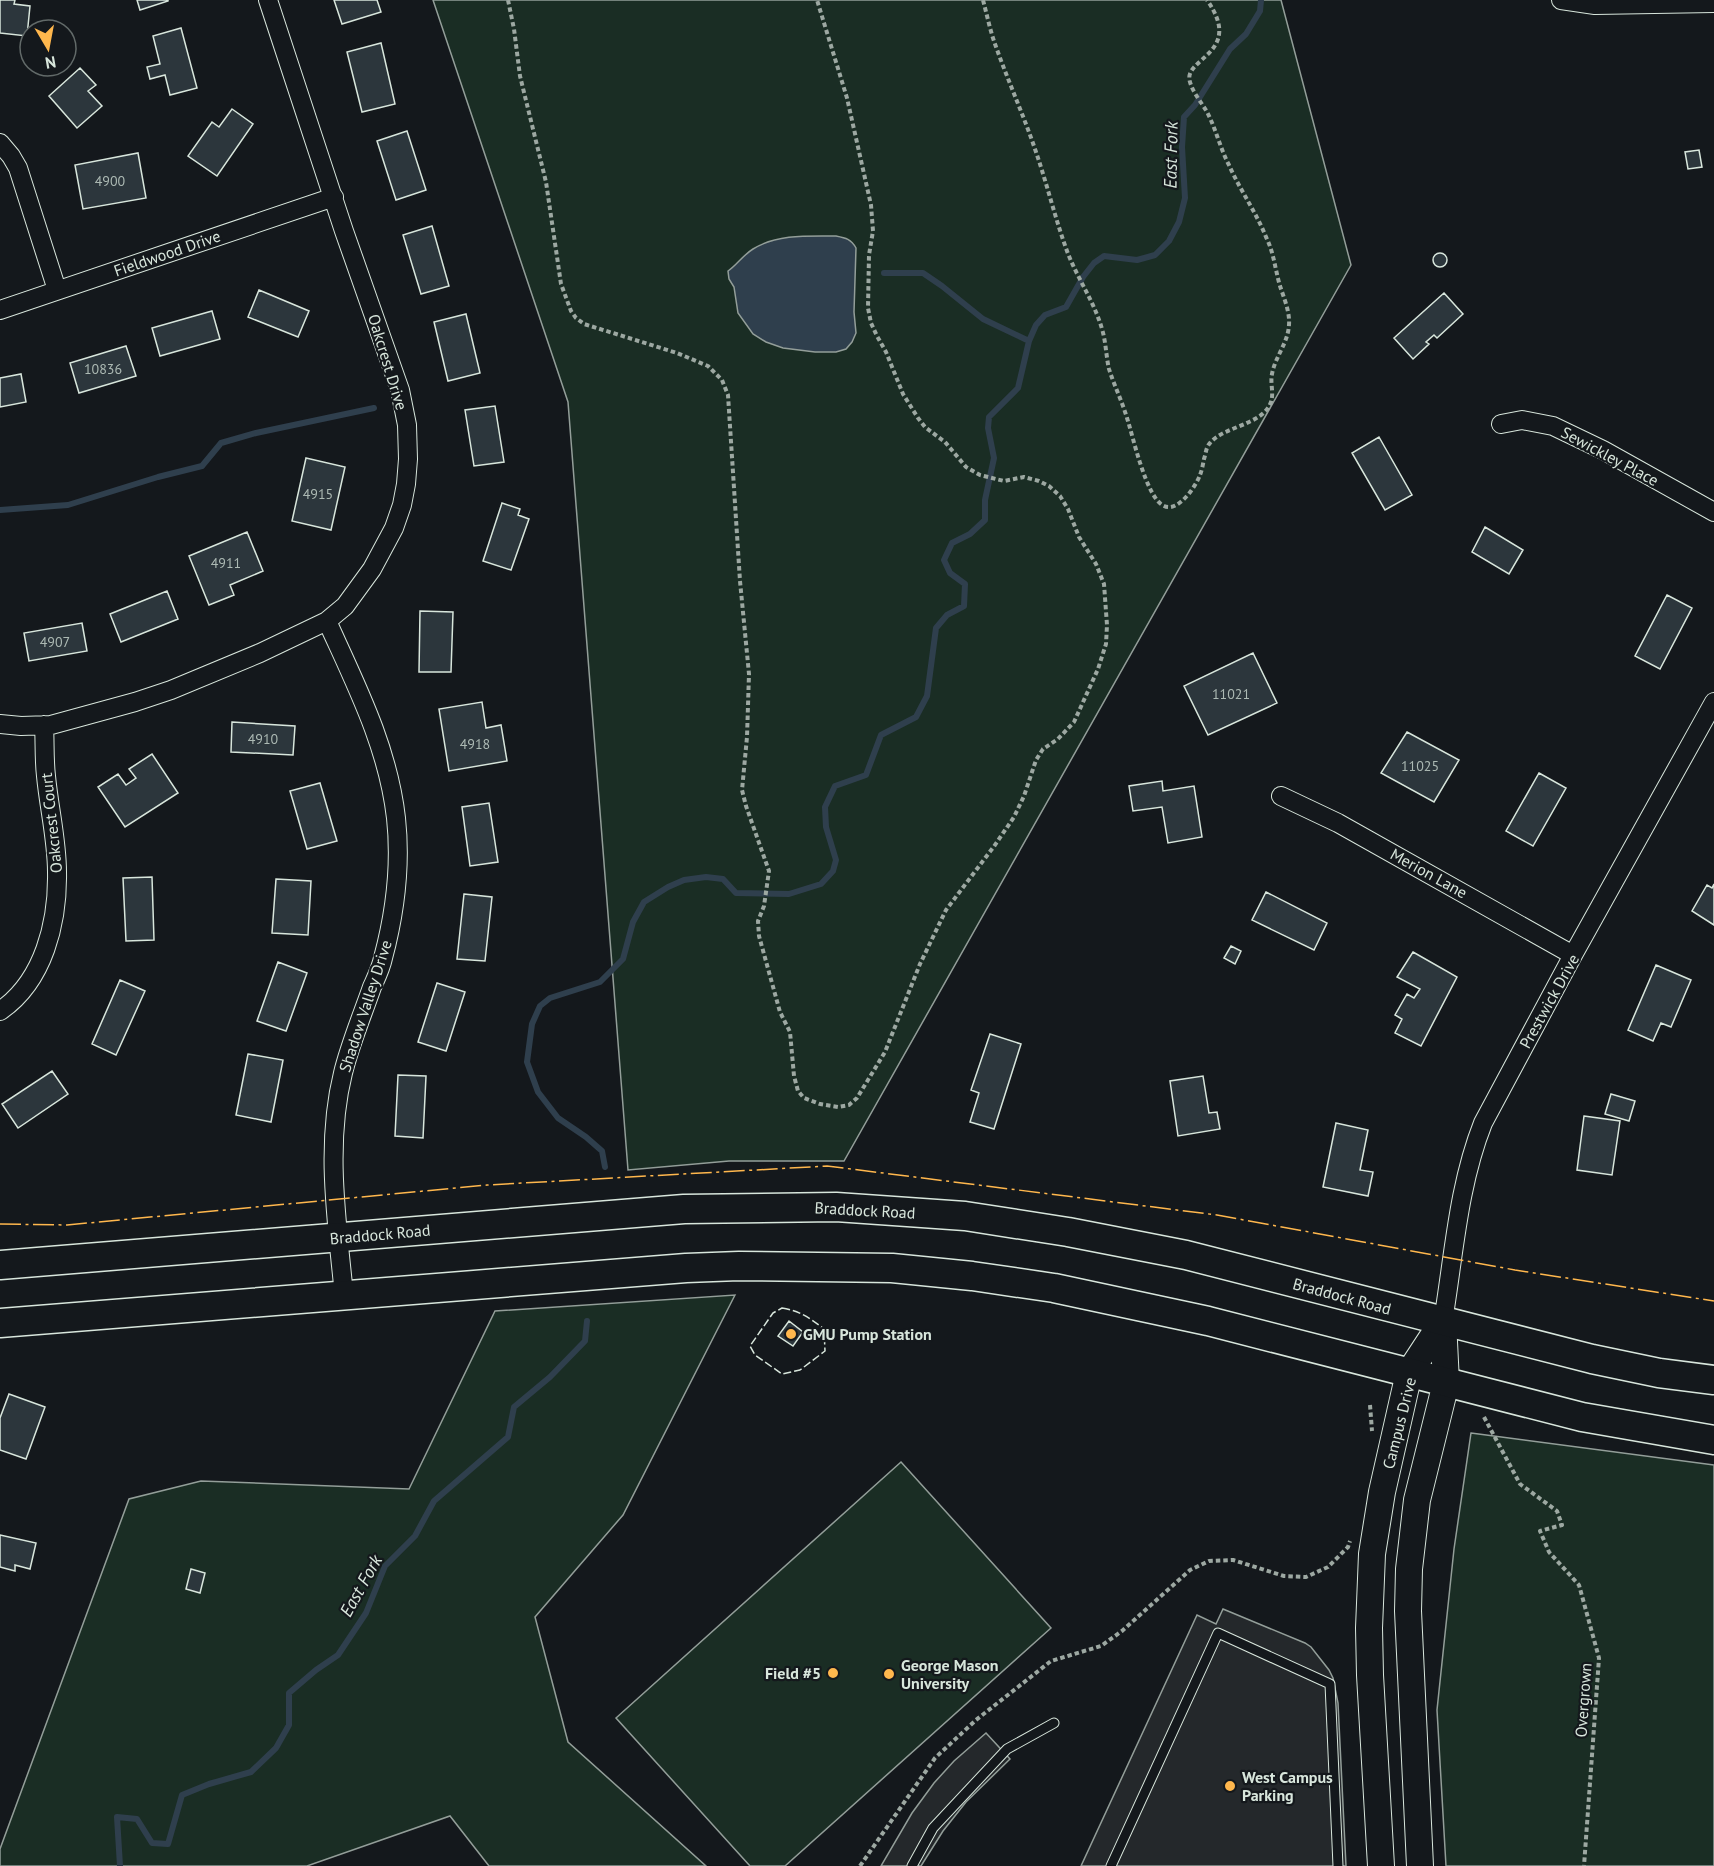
<svg xmlns="http://www.w3.org/2000/svg" width="1714" height="1866" font-family="'PT Sans',sans-serif">
<style>
.green{fill:#1a2d24;stroke:#939e99;stroke-width:1.5}
.parking{fill:#24282b;stroke:#939e99;stroke-width:1.5}
.water{fill:#2f3f4d;stroke:#939e99;stroke-width:1.5}
.lines{fill:none;stroke-linecap:round;stroke-linejoin:round}
.stream{stroke:#2f3f4d;stroke-width:6}
.building{fill:#2c363c;stroke:#d8e6dc;stroke-width:1.5}
.lane-casing{stroke:#d8e6dc;stroke-width:11}
.street-casing{stroke:#d8e6dc;stroke-width:20}
.secondary-casing{stroke:#d8e6dc;stroke-width:28}
.primary-casing{stroke:#d8e6dc;stroke-width:31}
.path{stroke:#9da8a2;stroke-width:4;stroke-dasharray:4.5 3;stroke-linecap:butt}
.lane{stroke:#14181c;stroke-width:9}
.street{stroke:#14181c;stroke-width:18}
.secondary{stroke:#14181c;stroke-width:26}
.primary{stroke:#14181c;stroke-width:28}
.fence{stroke:#d8e6dc;stroke-width:1.5;stroke-dasharray:8 3;stroke-linecap:butt}
.power{stroke:#ffb74d;stroke-width:1.5;stroke-dasharray:21 4.5 3 4.5;stroke-linecap:butt}
.poi-dot{fill:#ffb74d;stroke:#14181c;stroke-width:2}
.labels{text-anchor:middle;stroke-width:4.5;stroke-linejoin:round;paint-order:stroke}
.number-label{font-size:14px;fill:#adbab4}
.street-label{font-size:16px;fill:#d8e6dc;stroke:#14181c}
.poi-label{font-size:16px;font-weight:bold;fill:#d8e6dc;stroke:#14181c;text-anchor:start}
.water-label{font-size:18px;font-style:italic;fill:#d8e6dc;stroke:#14181c}
</style>
<rect width="100%" height="100%" fill="#14181c"/>
<path class="green" d="M433,0H1281L1351,265L844,1161H729L628,1170L568,402Z
M735,1295L623,1515L535,1617L568,1742L706,1866H489L450,1816L307,1866H0V1849L129,1499L201,1481L409,1489L495,1311Z
M1471,1433L1714,1465V1866H1446L1437,1710L1454,1549Z
M901,1462L1051,1628L785,1866H750L616,1718Z"/>
<path class="parking" d="M1223,1609L1305,1643L1311,1647L1329,1670L1333,1678L1338,1703L1346,1866H1081L1197,1615L1216,1624Z
M986,1733L1010,1759L966,1802L943,1831L921,1866H881L912,1813L934,1783L954,1761Z"/>
<path class="water" d="M836,236C846,238 851,239 856,248L854,312L856,333L852,342L846,349L836,352H815L783,348L766,342L753,334L738,313L734,287L729,279L728,271C737,265 743,255 753,249C777,234 809,236 836,236Z"/>
<g class="lines">
<path class="stream" d="M884,273H923L942,286L983,319L1029,341
M0,510L68,505L158,477L202,466L221,443L256,433L374,408
M605,1167L602,1151L586,1137L558,1118L538,1092L527,1062L532,1024L540,1006L550,998L600,982L623,959L633,922L644,902L668,887L684,880L706,877L723,879L736,893L789,894L821,884L833,871L836,860L826,827L825,807L835,786L866,775L881,735L916,717L927,696L936,628L947,615L964,606L965,584L950,573L944,560L952,543L970,534L985,520V500L994,458L988,428L989,417L1018,388L1029,341L1036,325L1045,315L1066,307L1083,277L1094,263L1104,256L1137,260L1155,255L1169,241L1179,222L1185,198L1182,147L1184,117L1195,105L1230,49L1246,34L1260,11L1261,0
M120,1866L117,1817L137,1819L152,1843L168,1844L182,1795L209,1784L251,1772L276,1748L289,1725V1693L316,1670L338,1655L366,1613L385,1566L415,1536L434,1501L508,1437L514,1407L550,1377L585,1341L587,1321"/>
</g>
<path class="building" d="M0,0H15L14,4L30,6L27,36L0,33Z
M137,0H168V1L140,10Z
M334,0H377L381,12L342,24Z
M181,28L197,88L170,95L165,75L150,79L147,67L160,64L153,36Z
M381,43L395,104L362,112L347,52Z
M80,68L96,85L88,91L102,106L77,128L49,96Z
M232,109L253,124L217,176L188,156L212,122L219,127Z
M407,131L426,190L396,200L377,141Z
M1699,150L1702,167L1688,169L1685,152Z
M138,153L146,198L83,209L75,165Z
M432,226L449,286L421,294L403,235Z
M1433 260a7 7 0 1 1 14 0a7 7 0 1 1-14 0Z
M259,290L309,311L298,337L248,317Z
M1444,293L1463,314L1437,338L1434,335L1426,342L1429,344L1413,359L1394,338Z
M212,311L220,339L160,356L152,328Z
M466,314L480,373L448,381L434,322Z
M126,346L136,376L79,393L70,363Z
M21,374L26,402L0,407V378Z
M495,406L504,462L474,466L465,410Z
M1379,437L1412,495L1385,510L1352,453Z
M306,458L345,467L331,530L292,521Z
M502,503L520,509L518,515L529,519L511,570L483,561Z
M1485,527L1523,550L1509,574L1472,552Z
M247,532L263,571L230,585L234,595L209,605L189,556Z
M167,591L178,619L121,642L110,614Z
M1667,595L1692,608L1660,669L1635,656Z
M420,611L453,612L451,672H419Z
M82,623L87,651L29,661L24,633Z
M1253,653L1277,703L1208,735L1184,686Z
M482,702L486,728L501,725L507,761L449,771L439,709Z
M232,722L295,726L293,755L231,752Z
M1407,732L1459,760L1434,802L1381,773Z
M152,754L178,793L125,827L98,787L118,774L126,785L136,778L129,769Z
M1539,773L1566,788L1533,846L1506,831Z
M1162,781L1163,791L1194,786L1202,837L1168,843L1162,807L1133,811L1129,786Z
M320,783L337,841L307,849L290,791Z
M489,803L498,862L470,866L462,807Z
M152,877L154,940L126,941L123,878Z
M276,879L311,881L308,935L272,933Z
M1714,884V925L1692,911L1707,885L1712,888Z
M1266,892L1327,923L1314,950L1252,920Z
M464,894L492,897L485,961L457,959Z
M1231,946L1241,951L1235,964L1224,958Z
M1413,952L1457,977L1421,1046L1395,1033L1402,1019L1395,1015L1407,994L1414,998L1420,989L1397,977Z
M278,962L307,973L286,1031L257,1021Z
M1656,965L1691,980L1671,1027L1661,1023L1653,1041L1628,1030Z
M120,980L145,991L116,1055L92,1044Z
M437,983L465,992L446,1051L418,1042Z
M990,1034L1021,1044L994,1129L970,1122L979,1093L971,1090Z
M248,1054L283,1060L271,1122L236,1115Z
M52,1071L68,1094L18,1128L2,1104Z
M398,1075L426,1076L423,1138L395,1136Z
M1203,1076L1209,1113L1217,1112L1220,1129L1178,1136L1170,1081Z
M1611,1094L1635,1101L1629,1121L1605,1114Z
M1584,1116L1620,1121L1612,1175L1577,1170Z
M1336,1123L1368,1130L1360,1170L1373,1172L1368,1196L1323,1187Z
M789,1321L803,1332L793,1346L778,1336Z
M9,1394L45,1407L26,1459L0,1450V1418Z
M0,1535L36,1543L30,1569L15,1565V1571L0,1567Z
M191,1569L205,1573L200,1593L186,1589Z"/>
<g class="lines">
<g class="lane-casing">
<path id="lane" d="M912,1866L933,1828L1007,1749L1054,1723
M1111,1866L1218,1633L1330,1684L1338,1866"/>
</g>
<g class="street-casing">
<path id="street" d="M1561,0L1595,5L1714,3
M0,143L11,156L18,168L57,290
M0,310L334,197
M1501,424L1522,420L1553,426L1603,450L1714,512
M327,621C356,685 388,747 396,818C401,864 395,913 383,958C381,968 376,978 372,987C362,1016 350,1044 343,1073C325,1145 337,1222 344,1295
M0,724L21,726L51,725L135,702L171,690L260,653L327,621L345,606L372,569L394,528L402,505L406,484L408,459L407,425L400,390L344,231L268,0
M1281,796L1338,823L1573,955
M0,1011C44,981 58,922 57,872C57,840 49,808 46,776C44,759 45,742 44,725
M1443,1321C1454,1255 1458,1186 1483,1123L1573,955L1714,702"/>
</g>
<g class="secondary-casing">
<path id="secondary" d="M1381,1866L1370,1675L1369,1628L1372,1554L1382,1492L1409,1373L1443,1321
M1420,1866L1408,1611L1409,1569L1417,1500L1446,1383L1443,1321"/>
</g>
<g class="primary-casing">
<path id="primary" d="M0,1265L684,1209L836,1207L965,1216L1068,1232L1186,1255L1592,1359L1659,1373L1714,1380
M0,1323L686,1268L739,1266L892,1268L972,1276L1054,1288L1208,1321L1582,1417L1714,1440"/>
</g>
<path class="path" d="M508,0L514,29L520,76L546,182L561,284L571,311L576,318L584,324L677,353L708,366L722,380L728,395L740,581L749,674L747,737L742,790L746,806L769,871L764,906L758,921L759,936L780,1012L790,1032L794,1076L798,1091L804,1098L820,1104L838,1107L849,1105L857,1098L885,1052L920,964L946,910L995,845L1014,817L1024,796L1036,760L1043,749L1058,739L1074,722L1098,669L1106,644L1107,625L1104,584L1096,564L1079,537L1068,509L1060,496L1049,486L1039,481L1024,477L1004,481L980,475L966,467L945,442L925,427L918,418L903,394L886,352L877,336L871,323L868,308L869,255L873,231L871,205L847,98L817,0
M983,0C987,15 990,30 995,44C1008,81 1024,116 1036,152C1047,184 1055,218 1067,251C1077,278 1094,301 1102,329C1106,342 1106,356 1109,369C1114,385 1122,401 1127,418C1133,436 1146,498 1164,506C1178,513 1196,486 1200,475C1202,470 1203,464 1204,459C1206,453 1206,447 1210,443C1224,426 1263,425 1271,402C1274,393 1270,383 1272,374C1275,357 1288,343 1289,325C1290,312 1284,298 1280,286C1275,269 1274,253 1266,237C1256,212 1240,190 1229,165C1220,148 1216,129 1207,112C1202,103 1193,93 1190,82C1182,58 1245,54 1207,0
M1370,1405L1372,1431
M1484,1417L1520,1484L1557,1511L1562,1525L1540,1531L1549,1552L1579,1585L1599,1658L1584,1866
M860,1866L935,1758L976,1720L1051,1661L1101,1646L1122,1631L1190,1570L1209,1561L1233,1560L1284,1576L1306,1577L1328,1567L1348,1547L1350,1541"/>
<use href="#lane" class="lane"/>
<use href="#street" class="street"/>
<use href="#secondary" class="secondary"/>
<use href="#primary" class="primary"/>
<path class="fence" d="M782,1308C800,1311 810,1318 824,1329L825,1351L800,1370L782,1374L755,1355L750,1346L773,1313Z"/>
<path class="power" d="M0,1224L67,1225L487,1185L827,1166L1217,1215L1515,1270L1714,1301"/>
</g>
<g class="poi-dot">
<circle cx="791" cy="1334" r="6"/>
<circle cx="833" cy="1673" r="6"/>
<circle cx="889" cy="1674" r="6"/>
<circle cx="1230" cy="1786" r="6"/>
</g>
<g class="labels">
<g class="number-label">
<text x="110" y="186">4900</text>
<text x="103" y="374">10836</text>
<text x="318" y="499">4915</text>
<text x="226" y="568">4911</text>
<text x="55" y="647">4907</text>
<text x="1231" y="699">11021</text>
<text x="263" y="744">4910</text>
<text x="475" y="749">4918</text>
<text x="1420" y="771">11025</text>
</g>
<g class="street-label">
<text transform="translate(167 253) rotate(-19)" y="6">Fieldwood Drive</text>
<text transform="translate(388 362) rotate(73)" y="6">Oakcrest Drive</text>
<text transform="translate(1610 456) rotate(28)" y="6">Sewickley Place</text>
<text transform="translate(51 823) rotate(-96)" y="6">Oakcrest Court</text>
<text transform="translate(1429 873) rotate(29)" y="6">Merion Lane</text>
<text transform="translate(1549 1001) rotate(-61)" y="6">Prestwick Drive</text>
<text transform="translate(365 1006) rotate(-72)" y="6">Shadow Valley Drive</text>
<text transform="translate(865 1210) rotate(3)" y="6">Braddock Road</text>
<text transform="translate(380 1234) rotate(-5)" y="6">Braddock Road</text>
<text transform="translate(1342 1296) rotate(15)" y="6">Braddock Road</text>
<text transform="translate(1399 1423) rotate(-76)" y="6">Campus Drive</text>
<text transform="translate(1583 1700) rotate(-86)" y="6">Overgrown</text>
</g>
<g class="poi-label">
<text x="803" y="1340">GMU Pump Station</text>
<text x="901" y="1671">George Mason<tspan x="901" dy="18">University</tspan></text>
<text x="821" y="1679" text-anchor="end">Field #5</text>
<text x="1242" y="1783">West Campus<tspan x="1242" dy="18">Parking</tspan></text>
</g>
<g class="water-label">
<text transform="translate(1171 155) rotate(-89)" y="6">East Fork</text>
<text transform="translate(361 1586) rotate(-61)" y="6">East Fork</text>
</g>
</g>
<g transform="translate(48 48) rotate(170)"><circle r="28" fill="#14181c" stroke="#626a69" stroke-width="1.5"/>
<path d="M0-4.5L10 22L0 15L-10 22Z" fill="#ffb74d"/>
<text y="-9" font-size="16" font-weight="bold" text-anchor="middle" fill="#d8e6dc">N</text>
</g>
</svg>
